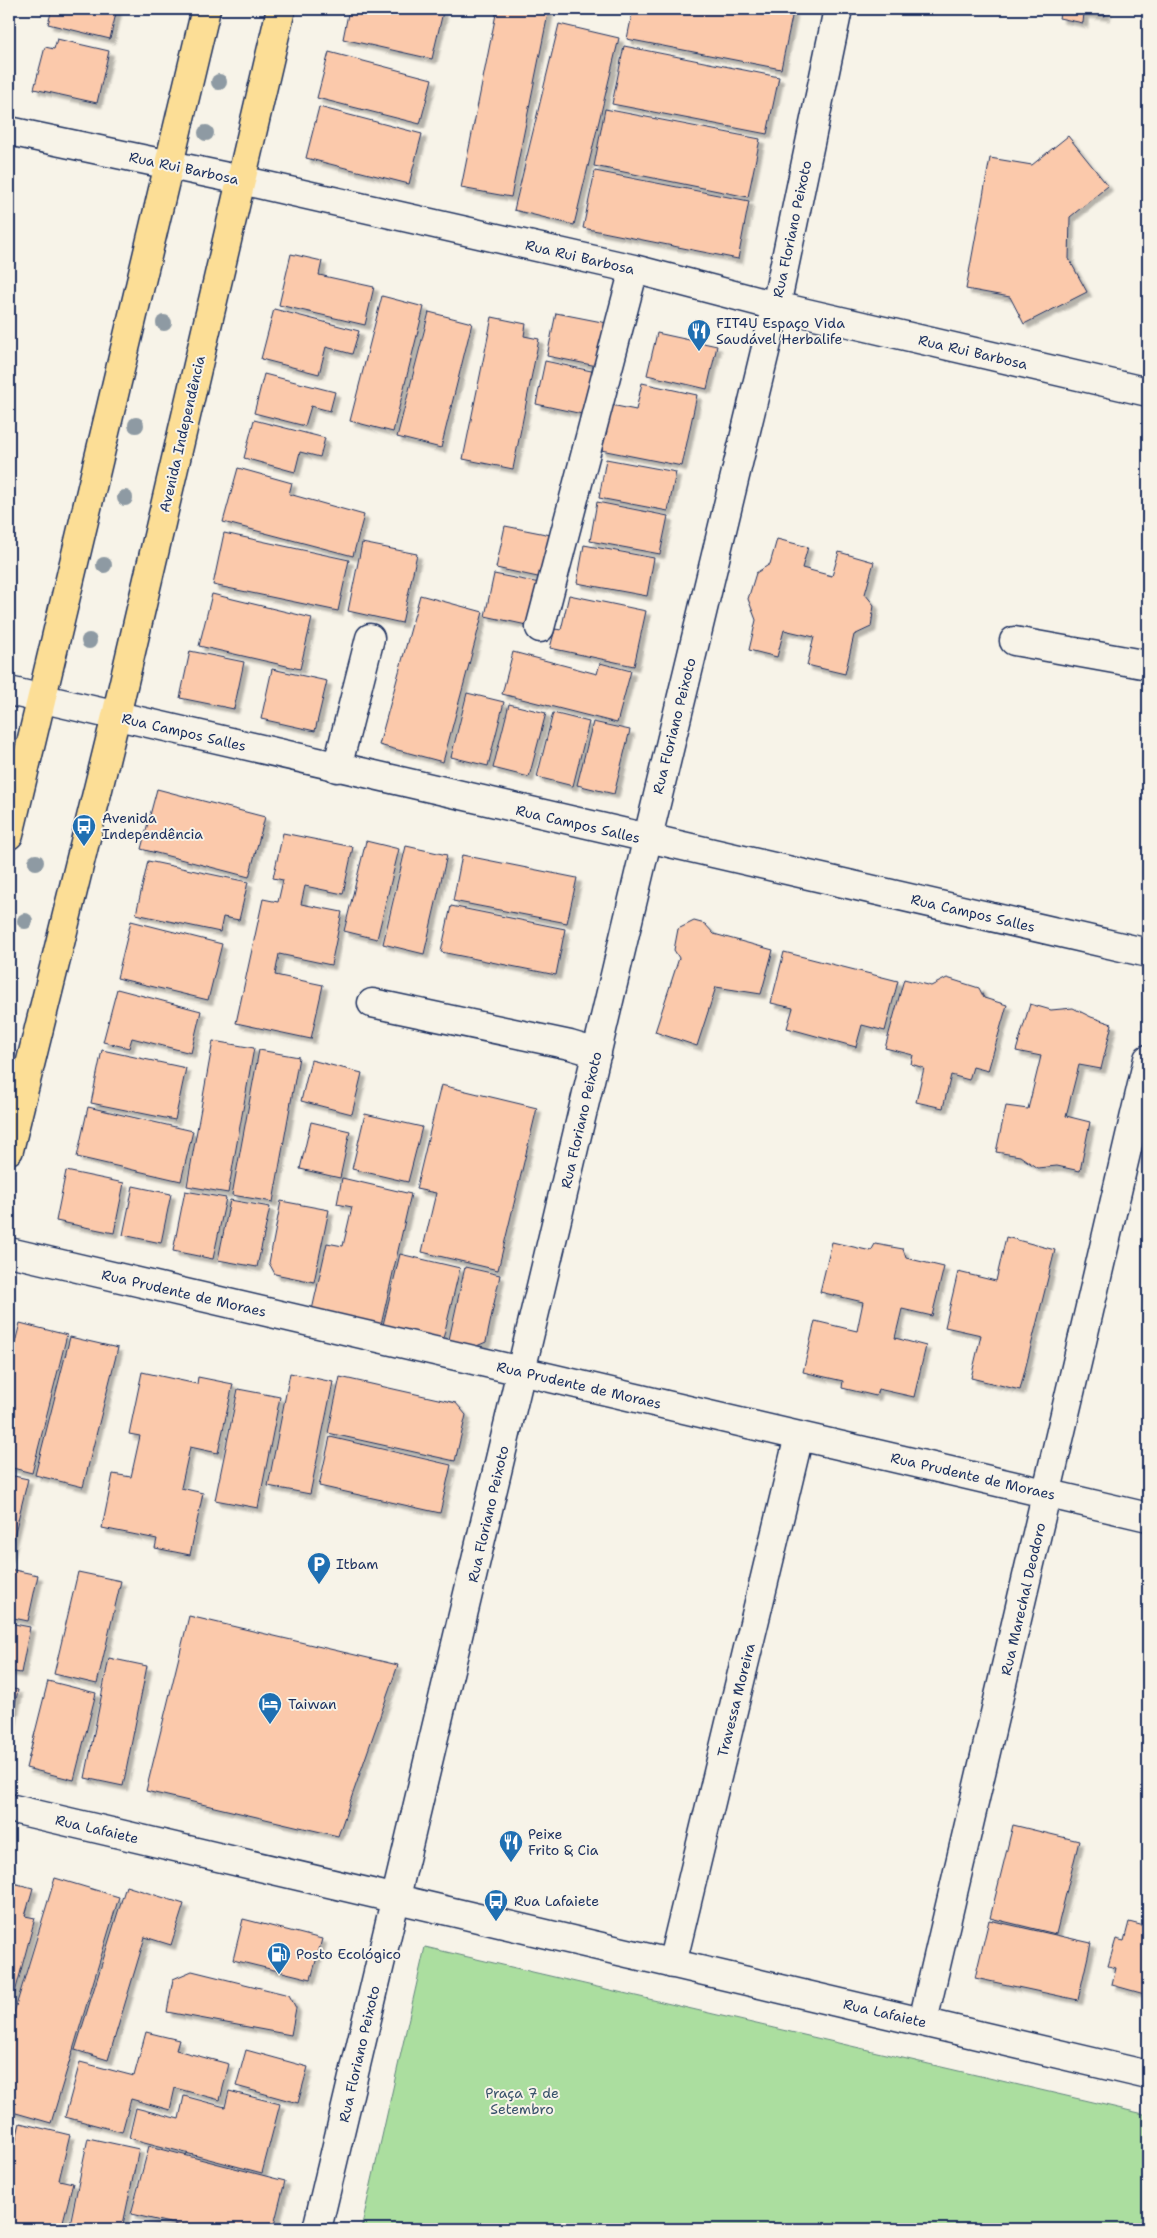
<svg xmlns="http://www.w3.org/2000/svg" width="1157" height="2238" font-family="'Shantell Sans',sans-serif">
<style>
.green{fill:#abde9f;stroke:#63867e}
.building{fill:#fbc9ab;stroke:#1b2f5e;filter:url(#shadow)}
.lines{fill:none;stroke-linecap:round;stroke-linejoin:round}
.minor-casing{stroke:#1b2f5e;stroke-width:31}
.major-casing{stroke:#1b2f5e;stroke-width:31}
.minor{stroke:#f7f3e8;stroke-width:28}
.major{stroke:#fcde96;stroke-width:28}
.tree{fill:#8e9aa3}
.labels{text-anchor:middle;stroke-width:4;stroke-linejoin:round;paint-order:stroke}
.street-label{font-size:14px;fill:#1b2f5e;stroke:#f7f3e8}
.poi-label{font-size:14px;fill:#1b2f5e;stroke:#f7f3e8;text-anchor:start}
.park-label{font-size:14px;fill:#38526b;stroke:#f7f3e8}
</style>
<defs>
<filter id="shadow"><feDropShadow dx="4.5" dy="4.5" stdDeviation="1" flood-color="#0004"/></filter>
</defs>
<rect width="100%" height="100%" fill="#f7f3e8"/>
<filter id="ink" filterUnits="userSpaceOnUse"><feTurbulence type="fractalNoise" baseFrequency=".02" numOctaves="2"/><feDisplacementMap in="SourceGraphic" scale="10" xChannelSelector="R" yChannelSelector="G"/><feConvolveMatrix kernelMatrix="1 2 1 2 8 2 1 2 1" color-interpolation-filters="sRGB"/></filter>
<g filter="url(#ink)">
<path class="green" d="M425,1947L1148,2115V2229H361Z"/>
<path class="building" d="M52,9H117L110,39L48,24Z
M349,9H428L443,12L432,59L343,39Z
M497,9H549L511,197L461,188Z
M633,9H777L793,12L781,69L627,39Z
M1058,9H1107L1105,16L1084,13L1083,23L1059,18L1061,9Z
M559,24L619,38L574,225L514,210Z
M57,39L109,51L97,103L34,89L45,47L54,49Z
M624,46L779,77L767,134L612,104Z
M329,52L432,79L420,124L317,98Z
M319,107L422,134L409,184L306,158Z
M605,109L760,139L748,197L594,166Z
M1068,136L1108,186L1070,217L1069,259L1087,292L1024,324L1010,297L966,289L990,158L1032,165Z
M595,171L749,201L738,259L583,228Z
M291,254L322,261L319,275L374,287L365,325L279,305Z
M382,296L424,307L393,432L350,421Z
M274,309L359,331L352,354L326,347L319,374L261,359Z
M429,312L472,323L441,448L397,437Z
M556,313L607,323L597,366L547,356Z
M492,317L526,324L524,336L539,339L513,469L463,459Z
M657,333L717,346L707,389L647,375Z
M545,361L596,372L587,415L536,404Z
M264,374L335,392L330,411L311,406L305,426L254,413Z
M642,383L697,395L682,466L601,450L611,405L636,410Z
M254,420L325,438L320,457L300,452L295,472L244,458Z
M606,459L676,472L668,511L599,498Z
M238,468L292,483L289,494L364,515L353,556L223,522Z
M597,502L668,516L660,554L590,541Z
M505,526L556,536L547,579L496,568Z
M224,533L349,560L338,611L213,585Z
M777,539L808,547L802,568L832,576L839,552L874,562L865,594L874,605L871,627L854,635L845,674L807,665L814,637L784,630L777,657L749,650L756,620L748,599L756,573L770,564Z
M362,543L417,554L402,623L348,611Z
M584,545L654,558L647,596L577,583Z
M494,574L545,584L536,627L485,616Z
M212,594L312,618L300,669L199,646Z
M420,595L483,612L443,762L379,745Z
M569,595L646,611L634,666L550,648L555,629L561,630Z
M190,651L244,662L234,709L180,698Z
M513,652L597,674L600,663L631,671L617,723L502,694Z
M272,669L327,681L315,731L261,719Z
M467,693L504,702L488,766L451,757Z
M509,704L546,713L529,777L493,768Z
M553,713L589,722L573,786L537,777Z
M593,722L630,730L614,794L577,785Z
M157,789L265,817L249,877L141,849Z
M283,833L353,847L343,894L305,886L301,904L342,912L331,965L279,954L275,975L323,985L311,1039L236,1023L263,899L278,902L283,880L273,878Z
M366,841L399,849L377,939L344,931Z
M406,846L447,855L424,954L383,944Z
M462,855L577,878L567,923L453,901Z
M148,861L248,882L239,920L223,917L220,932L136,914Z
M451,906L565,929L556,975L441,952Z
M131,921L222,944L208,1000L117,978Z
M694,921L705,924L714,934L773,950L761,994L716,987L697,1046L655,1032L679,958L674,950L678,929Z
M784,952L898,981L885,1031L862,1025L856,1047L787,1028L793,1008L771,1003Z
M947,978L979,988L984,998L1007,1005L988,1071L973,1067L969,1080L951,1075L943,1108L916,1102L924,1068L911,1064L913,1055L885,1048L904,979L931,986Z
M117,989L201,1011L191,1053L132,1038L129,1048L103,1042Z
M1030,1004L1051,1010L1073,1008L1091,1017L1112,1024L1101,1069L1079,1065L1066,1116L1090,1122L1080,1171L1057,1166L1037,1168L1020,1156L996,1152L1006,1106L1028,1109L1041,1056L1016,1051Z
M213,1041L254,1048L228,1193L187,1186Z
M102,1050L186,1068L175,1120L91,1103Z
M259,1050L299,1057L273,1202L232,1195Z
M311,1060L362,1073L352,1114L301,1101Z
M441,1085L537,1108L498,1270L422,1252L436,1193L416,1189Z
M88,1107L193,1131L181,1181L77,1157Z
M365,1114L422,1127L408,1182L352,1169Z
M311,1122L350,1131L340,1178L300,1169Z
M66,1171L124,1183L114,1233L56,1221Z
M342,1178L411,1194L381,1325L312,1310L327,1243L343,1246L352,1207L337,1204Z
M133,1186L171,1194L161,1243L123,1235Z
M185,1191L226,1198L213,1259L173,1251Z
M230,1200L270,1207L257,1267L218,1260Z
M281,1201L329,1210L314,1282L275,1274L269,1263Z
M1006,1237L1055,1250L1020,1390L971,1378L981,1335L945,1327L958,1272L996,1281Z
M832,1242L871,1251L875,1244L903,1249L906,1258L944,1267L932,1316L902,1309L895,1338L926,1346L914,1397L878,1389L876,1396L842,1388L843,1381L803,1372L815,1321L857,1331L863,1302L820,1292Z
M400,1254L460,1268L443,1339L383,1325Z
M465,1267L500,1275L486,1342L472,1348L448,1344Z
M20,1323L67,1335L32,1473L9,1467V1366Z
M70,1337L118,1348L83,1487L35,1475Z
M142,1372L197,1384L198,1377L233,1384L218,1453L190,1447L181,1488L203,1493L190,1555L155,1548L157,1539L102,1528L113,1474L131,1477L140,1436L129,1434Z
M290,1373L333,1382L310,1494L268,1486Z
M340,1377L456,1403L466,1415L455,1461L328,1433Z
M238,1389L280,1397L258,1508L215,1500Z
M330,1437L451,1465L440,1513L319,1486Z
M9,1475L28,1479L9,1557Z
M9,1569L38,1575L28,1621L9,1617Z
M78,1572L121,1581L97,1684L54,1674Z
M189,1616L398,1665L338,1836L146,1791Z
M9,1623L30,1627L21,1673L9,1671Z
M109,1658L147,1666L123,1786L85,1778Z
M48,1681L96,1693L74,1780L26,1768Z
M9,1688L18,1690L10,1728L9,1727Z
M1013,1825L1079,1841L1056,1934L990,1918Z
M55,1878L119,1897L51,2123L9,2111V2029Z
M9,1882L33,1888L25,1916L35,1918L13,2000L9,1999Z
M126,1886L184,1904L171,1945L145,1937L108,2060L75,2050Z
M243,1919L322,1939L311,1979L233,1960Z
M989,1920L1091,1943L1078,2000L975,1978Z
M1129,1922L1148,1927V1995L1112,1985L1116,1968L1108,1966L1116,1939L1124,1941Z
M192,1971L289,1995L296,2008L291,2035L167,2012L173,1979Z
M146,2032L179,2040L176,2050L229,2064L220,2100L175,2088L170,2110L131,2099L122,2132L65,2117L80,2062L134,2076Z
M246,2050L308,2067L298,2103L236,2086Z
M229,2091L280,2104L262,2173L129,2138L136,2108L179,2119L184,2096L225,2107Z
M9,2121L16,2123L9,2149Z
M20,2123L70,2135L59,2180L73,2183L61,2229H9V2169Z
M88,2138L139,2149L122,2229H69Z
M149,2146L285,2181L273,2229H195L131,2214Z
M129,2224L154,2229H128Z"/>
<g class="lines">
<g class="minor-casing">
<path id="minor" d="M9,131L241,180L634,269L776,306L1148,392
M540,628L634,269
M1014,641L1148,665
M9,691L1148,953
M337,768L370,638
M372,1003L570,1045L597,1053
M9,1252L1148,1517
M9,1808L1148,2075
M672,1964L799,1436
M923,2021L1148,1059
M317,2229L640,870L776,306L838,9"/>
</g>
<g class="major-casing">
<path id="major" d="M9,835L206,9
M9,1150L116,716L281,9"/>
</g>
<use href="#minor" class="minor"/>
<use href="#major" class="major"/>
</g>
<g class="tree">
<circle cx="219" cy="82" r="8"/>
<circle cx="206" cy="133" r="8"/>
<circle cx="164" cy="323" r="8"/>
<circle cx="136" cy="425" r="8"/>
<circle cx="125" cy="498" r="8"/>
<circle cx="104" cy="565" r="8"/>
<circle cx="89" cy="641" r="8"/>
<circle cx="36" cy="862" r="8"/>
<circle cx="25" cy="921" r="8"/>
</g>
</g>
<defs>
<g id="restaurant-pin" transform="scale(1.25)"><path d="M0 17L-7.5 6A9.5 9.5 0 1 1 7.5 6Z" fill="#1f6fb2" stroke="#f7f3e8"/><path d="M-5-6h1v4h1v-4h1v4h1v-4h1v5L-1.5 .5V6h-2V.5L-5-1ZM5-6V6H3V1.5H1.5Q1.5-4 5-6Z" fill="#fff"/></g>
<g id="bus-pin" transform="scale(1.25)"><path d="M0 17L-7.5 6A9.5 9.5 0 1 1 7.5 6Z" fill="#1f6fb2" stroke="#f7f3e8"/><path d="M-5-6H5V4H4V6H2V4H-2V6H-4V4H-5ZM-3.5-4V0h7V-4ZM-3.5 1.2v1.5H-2V1.2ZM2 1.2v1.5H3.5V1.2Z" fill="#fff"/></g>
<g id="parking-pin" transform="scale(1.25)"><path d="M0 17L-7.5 6A9.5 9.5 0 1 1 7.5 6Z" fill="#1f6fb2" stroke="#f7f3e8"/><path d="M-3.5-5.5H1a3.5 3.5 0 0 1 0 7H-1V5.5H-3.5ZM-1-3.4V-.6H.8a1.4 1.4 0 0 0 0-2.8Z" fill="#fff"/></g>
<g id="hotel-pin" transform="scale(1.25)"><path d="M0 17L-7.5 6A9.5 9.5 0 1 1 7.5 6Z" fill="#1f6fb2" stroke="#f7f3e8"/><path d="M-6-4.5h1.5V1H6V5H4.5V3h-9V5H-6ZM-4 0a1.8 1.8 0 1 1 3.6 0ZM.5 0V-2.5h3Q6-2.5 6 0Z" fill="#fff"/></g>
<g id="fuel-pin" transform="scale(1.25)"><path d="M0 17L-7.5 6A9.5 9.5 0 1 1 7.5 6Z" fill="#1f6fb2" stroke="#f7f3e8"/><path d="M-5.5-6h7V0h2V4h1.3V-2.5L3-4.5l.8-.8L6-3V5H2.5V1h-1V6h-7ZM-4.2-4.7v3.2H.2V-4.7Z" fill="#fff"/></g>
</defs>
<g fill-rule="evenodd">
<use href="#restaurant-pin" x="699" y="331"/>
<use href="#bus-pin" x="84" y="826"/>
<use href="#parking-pin" x="319" y="1564"/>
<use href="#hotel-pin" x="270" y="1704"/>
<use href="#restaurant-pin" x="511" y="1842"/>
<use href="#bus-pin" x="496" y="1901"/>
<use href="#fuel-pin" x="279" y="1954"/>
</g>
<g class="labels">
<g class="street-label">
<text transform="translate(184 168) rotate(12)" y="5">Rua Rui Barbosa</text>
<text transform="translate(792 229) rotate(-78)" y="5">Rua Floriano Peixoto</text>
<text transform="translate(580 257) rotate(13)" y="5">Rua Rui Barbosa</text>
<text transform="translate(973 352) rotate(13)" y="5">Rua Rui Barbosa</text>
<text transform="translate(182 434) rotate(-77)" y="5">Avenida Independência</text>
<text transform="translate(674 726) rotate(-76)" y="5">Rua Floriano Peixoto</text>
<text transform="translate(184 732) rotate(13)" y="5">Rua Campos Salles</text>
<text transform="translate(578 824) rotate(13)" y="5">Rua Campos Salles</text>
<text transform="translate(973 913) rotate(13)" y="5">Rua Campos Salles</text>
<text transform="translate(581 1120) rotate(-77)" y="5">Rua Floriano Peixoto</text>
<text transform="translate(184 1293) rotate(13)" y="5">Rua Prudente de Moraes</text>
<text transform="translate(579 1385) rotate(13)" y="5">Rua Prudente de Moraes</text>
<text transform="translate(973 1476) rotate(13)" y="5">Rua Prudente de Moraes</text>
<text transform="translate(488 1514) rotate(-77)" y="5">Rua Floriano Peixoto</text>
<text transform="translate(1023 1599) rotate(-77)" y="5">Rua Marechal Deodoro</text>
<text transform="translate(736 1700) rotate(-76)" y="5">Travessa Moreira</text>
<text transform="translate(97 1829) rotate(13)" y="5">Rua Lafaiete</text>
<text transform="translate(885 2013) rotate(13)" y="5">Rua Lafaiete</text>
<text transform="translate(359 2054) rotate(-77)" y="5">Rua Floriano Peixoto</text>
</g>
<g class="poi-label">
<text x="716" y="328">FIT4U Espaço Vida<tspan x="716" dy="16">Saudável Herbalife</tspan></text>
<text x="102" y="823">Avenida<tspan x="102" dy="16">Independência</tspan></text>
<text x="336" y="1569">Itbam</text>
<text x="288" y="1709">Taiwan</text>
<text x="528" y="1839">Peixe<tspan x="528" dy="16">Frito &amp; Cia</tspan></text>
<text x="514" y="1906">Rua Lafaiete</text>
<text x="296" y="1959">Posto Ecológico</text>
</g>
<g class="park-label">
<text x="522" y="2098">Praça 7 de<tspan x="522" dy="16">Setembro</tspan></text>
</g>
</g>
<rect width="1157" height="2238" fill="none" stroke="#f7f3e8" stroke-width="30"/>
<rect x="15" y="15" width="1127" height="2208" fill="none" stroke="#1b2f5e" stroke-width="2" filter="url(#ink)"/>
</svg>
